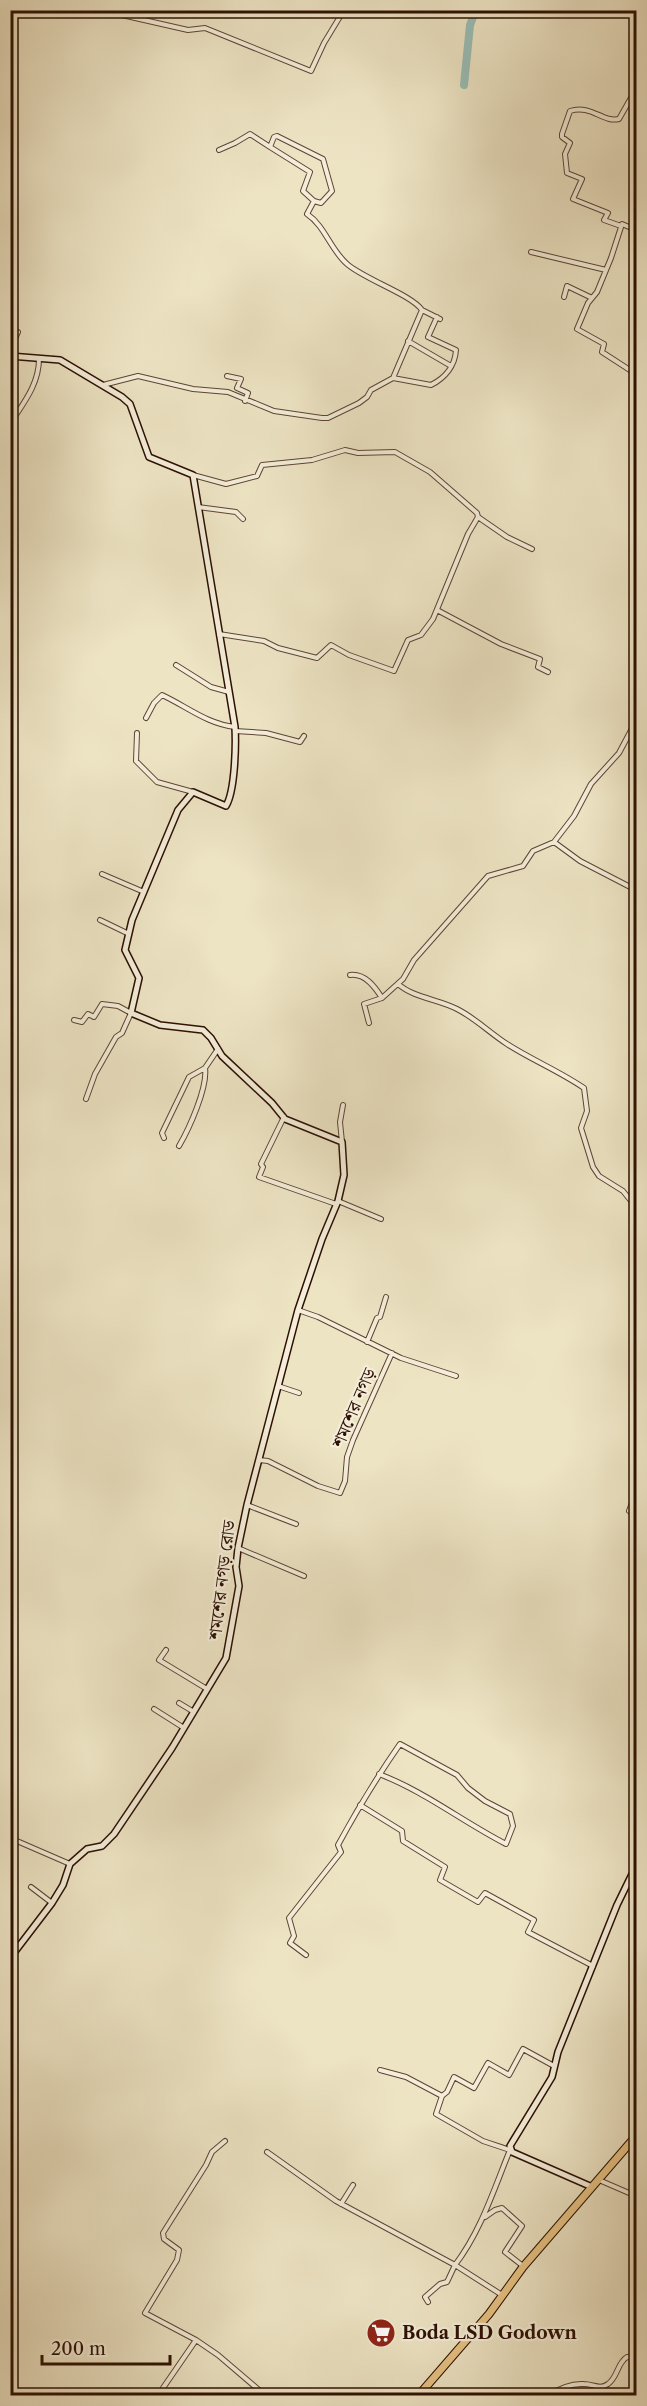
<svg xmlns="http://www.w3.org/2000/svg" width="647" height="2406" font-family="'Libre Caslon Text','Noto Serif Bengali',serif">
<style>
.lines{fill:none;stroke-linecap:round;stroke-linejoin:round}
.river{stroke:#99beb6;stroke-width:8}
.street-casing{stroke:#5d4533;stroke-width:6}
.secondary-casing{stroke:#2d1003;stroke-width:8}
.highway-casing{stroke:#2d1003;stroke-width:9}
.street{stroke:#f3edd9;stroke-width:4}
.secondary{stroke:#f3edd9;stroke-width:5}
.highway{stroke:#e6c282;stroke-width:7}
.labels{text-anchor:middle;stroke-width:4.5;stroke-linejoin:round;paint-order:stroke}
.street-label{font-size:18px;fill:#2d1003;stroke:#f3edd9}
.poi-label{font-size:18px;font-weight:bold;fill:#2d1003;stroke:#f3edd9;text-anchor:start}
</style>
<rect width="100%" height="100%" fill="#ede4c4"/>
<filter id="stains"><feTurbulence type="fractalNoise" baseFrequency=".00333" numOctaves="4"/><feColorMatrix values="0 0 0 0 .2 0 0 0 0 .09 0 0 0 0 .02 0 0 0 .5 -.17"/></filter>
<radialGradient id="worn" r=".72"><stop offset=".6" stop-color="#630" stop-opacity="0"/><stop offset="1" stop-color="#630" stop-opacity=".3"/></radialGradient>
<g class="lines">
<path class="river" d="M464,85L470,25L476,10"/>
<g class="street-casing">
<path id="street" d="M100,10L188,30L205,28L311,71L324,43L344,10
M270,147L310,172L303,191L314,201
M219,150L235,143L250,134L270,147L274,137L277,136L323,159L332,191L321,203L314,201L307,214C325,226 330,249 347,264C364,279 412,295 422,310
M621,226L604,220L608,213L573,199L582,179L567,173L565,154L570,143L562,137V134L570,111C591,104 603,123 619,119L636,89
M636,230L622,224L611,258L597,292L588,303L577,329L604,344L602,352L636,374
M531,252L606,270
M564,297L567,286L592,298
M10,329L18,332L10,350
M408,341L451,366
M227,376L241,379L237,388L248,393L245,401
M393,378L422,310L440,319
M103,385L138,376L193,389L228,392L274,411L322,418H328L359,403L367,397L371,390L393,378L431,385C445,378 455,366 456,350L428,337L437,317
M12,421C25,401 39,383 39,359
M193,475L226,484L257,476L262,465L312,460L345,450L358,453L395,452L430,472L477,513L478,517L468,534L433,619L421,635L408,640L394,671L349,655L331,645L317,658L278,648L264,641L219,634
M198,507L236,512L243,519
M478,517L507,537L532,549
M437,610L501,644L540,659L538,667L548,672
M176,665L211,687L229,692
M146,718L154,703L162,695C186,706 207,724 235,727
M235,731L266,733L300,742L304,736
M137,733L136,761L157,782L193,792
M554,842L580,861L636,890
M102,874L144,892
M100,920L129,934
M350,975C365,973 375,987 382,998L403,979L414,960L488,876L523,866L533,851L554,842L574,816L591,784L619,753L636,721
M398,984C414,998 438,999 457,1009C475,1018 490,1033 507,1044C532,1060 559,1071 584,1088L587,1111L581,1128L593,1167L599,1176L623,1191L635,1206L636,1216
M74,1020L82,1022L88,1014L94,1017L102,1004L118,1006L131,1013L122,1033L116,1037L95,1074L86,1099
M369,1023L364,1004L382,998
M284,1117L261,1164L263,1167L259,1177L336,1204
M164,1138L162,1133L189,1077L205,1068L218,1049
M342,1142L340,1122L343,1105
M179,1146C189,1129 208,1087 205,1068
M338,1201L381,1219
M298,1310L318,1317L401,1358L456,1376
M367,1342L377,1318L380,1317L386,1297
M278,1386L299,1393
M259,1460L268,1461L318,1486L340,1493L345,1481L347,1457L353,1440L392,1353
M636,1492L629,1511L636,1513
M247,1505L296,1524
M238,1548L304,1576
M166,1650L159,1660L207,1689
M179,1703L194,1712
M154,1709L184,1728
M360,1805L402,1831L403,1841L445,1867L440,1880L478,1902L485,1893L534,1920L528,1932L593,1966
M10,1838L70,1864
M31,1887L52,1903
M306,1955L290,1943L294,1936L289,1918L341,1852L338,1845C357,1810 377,1777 400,1744L457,1775L468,1788L485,1801L510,1814L513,1826L506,1844C463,1822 424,1791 379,1774
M380,2070L406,2077L442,2096L436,2114L483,2141L510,2150C494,2189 481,2231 455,2265L502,2295
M442,2096L447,2092L454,2077L474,2088L488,2063L509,2075L523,2049L554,2066
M225,2141L212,2152L206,2165L163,2233L164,2239L179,2250L177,2260L145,2313L196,2340L218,2355L266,2396
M267,2152L336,2201L455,2265L447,2282L440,2284L425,2297L428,2302
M599,2180L636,2196
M341,2204L353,2185
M485,2217L495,2210L502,2208L522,2226L505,2252L523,2266
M162,2396L163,2388L196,2340
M547,2396C558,2389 571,2383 584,2384C593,2384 600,2390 608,2384C618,2377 617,2363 627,2357L636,2358"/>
</g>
<g class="secondary-casing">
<path id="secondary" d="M10,356L60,360L122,397L130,404L149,457L193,475L235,727C236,746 235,791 226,806L193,792L178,810L132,920L125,950L139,978L131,1013L160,1025L203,1030L211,1038L222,1056L272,1103L285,1119L342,1142L344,1175L338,1201L322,1239L298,1310L247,1505L238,1548L236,1567L239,1586L226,1658L172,1748L114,1834L102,1846L87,1849L70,1864L63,1885L52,1903L10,1958
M592,2187L512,2152L510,2146L552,2077L558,2052L617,1905L636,1866"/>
</g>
<g class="highway-casing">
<path id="highway" d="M418,2396L489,2314L523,2267L636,2136"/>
</g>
<use href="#street" class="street"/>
<use href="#secondary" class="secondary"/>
<use href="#highway" class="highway"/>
</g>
<defs>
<g id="supermarket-disc" transform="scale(1.5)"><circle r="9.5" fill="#8f2418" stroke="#f3edd9"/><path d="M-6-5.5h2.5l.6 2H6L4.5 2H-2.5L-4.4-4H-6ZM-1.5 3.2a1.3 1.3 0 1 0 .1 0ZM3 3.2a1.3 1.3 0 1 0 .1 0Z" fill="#fff"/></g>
</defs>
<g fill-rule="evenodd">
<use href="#supermarket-disc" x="381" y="2333"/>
</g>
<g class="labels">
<g class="street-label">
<text transform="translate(354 1408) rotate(-67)" y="6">শমশের নগড়</text>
<text transform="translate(222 1580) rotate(-83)" y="6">শমশের নগড় রোড</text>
</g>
<g class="poi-label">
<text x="402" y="2339">Boda LSD Godown</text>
</g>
</g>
<rect width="647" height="2406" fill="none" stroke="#ede4c4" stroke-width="36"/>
<rect x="12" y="12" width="623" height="2382" fill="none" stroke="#2d1003" stroke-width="3"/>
<rect x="18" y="18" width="611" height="2370" fill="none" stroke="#2d1003" stroke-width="1.5"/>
<path d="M42 2355v9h128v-9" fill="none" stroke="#2d1003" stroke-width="3"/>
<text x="51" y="2355" font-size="18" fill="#2d1003" stroke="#f3edd9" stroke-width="4.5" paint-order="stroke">200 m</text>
<rect width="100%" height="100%" filter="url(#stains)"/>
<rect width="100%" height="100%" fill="url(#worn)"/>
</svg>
